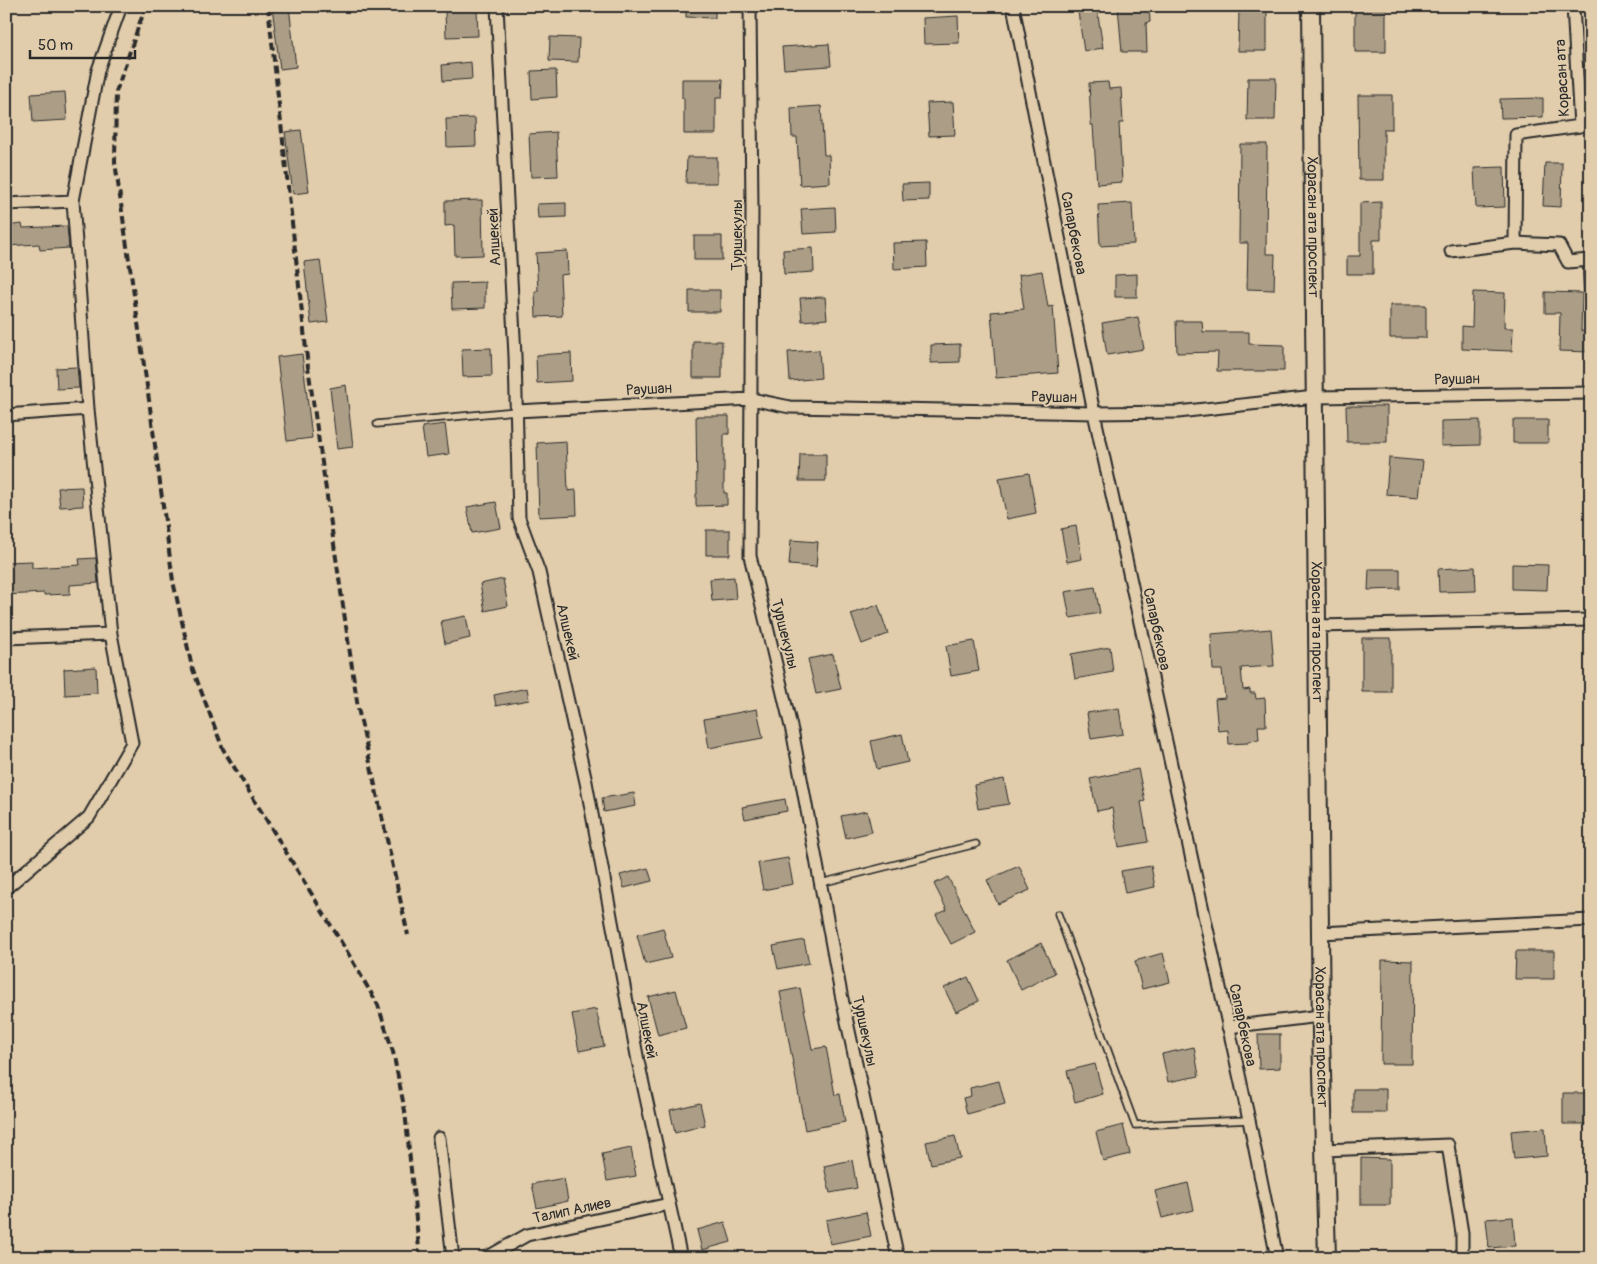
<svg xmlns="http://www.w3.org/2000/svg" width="1597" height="1264" font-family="Pangolin,sans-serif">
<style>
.building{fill:#ac9e86;stroke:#2b2b2b}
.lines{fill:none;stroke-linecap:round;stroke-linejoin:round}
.service-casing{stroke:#2b2b2b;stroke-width:9}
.minor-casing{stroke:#2b2b2b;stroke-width:15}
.secondary-casing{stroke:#2b2b2b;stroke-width:20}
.service{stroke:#e1cdac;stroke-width:5.5}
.minor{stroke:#e1cdac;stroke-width:11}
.secondary{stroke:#e1cdac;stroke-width:16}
.rail{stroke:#2b2b2b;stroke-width:4;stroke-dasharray:8 4;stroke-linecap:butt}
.labels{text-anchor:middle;stroke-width:4;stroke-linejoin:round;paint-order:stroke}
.street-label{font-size:15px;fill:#2b2b2b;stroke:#e1cdac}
</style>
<rect width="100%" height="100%" fill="#e1cdac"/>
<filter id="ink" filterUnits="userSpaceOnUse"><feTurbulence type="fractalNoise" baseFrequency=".02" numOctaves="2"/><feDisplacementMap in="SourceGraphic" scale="10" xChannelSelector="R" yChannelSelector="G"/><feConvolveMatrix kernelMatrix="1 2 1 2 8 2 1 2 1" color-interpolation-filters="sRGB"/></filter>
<g filter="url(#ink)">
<path class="building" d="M289,6L296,67L280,69L272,7Z
M686,6H715V18L686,17Z
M1118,6H1149L1150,22L1146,23L1147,52H1122Z
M477,9L478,36L446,37L445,11Z
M1097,9L1103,48L1084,51L1078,12Z
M1355,9H1386V52H1355Z
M1239,10H1267V51H1238Z
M958,16L959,43L924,44L923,18Z
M550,37L579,38L578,62L549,61Z
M829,44L831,66L784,69L782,47Z
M471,62L472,79L443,81L442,65Z
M556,70L557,97L532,99L531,71Z
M1248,78H1276L1275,120H1247Z
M682,79H723L722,98H716V134H684V98H682Z
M1108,82L1109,89L1121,88L1123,123H1119L1122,182L1097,184L1093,125H1091L1089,83Z
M65,92L67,120L33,122L31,94Z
M1358,95H1392V129H1384V180H1359Z
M1543,98V117L1501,118L1500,99Z
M953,102L955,135L929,136L927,103Z
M821,106L824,155H829L830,183L800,185L797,137H792L791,108Z
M475,118L476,146L447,147L446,119Z
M301,130L309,192L293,194L285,132Z
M556,132L558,176L531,177L529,134Z
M1240,144H1267L1266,254H1275L1274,290L1247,289L1248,243H1239Z
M687,157H717V183H686Z
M1545,163H1562L1561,207L1543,206Z
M1504,167L1505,207L1476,208L1474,168Z
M929,183V200L903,201L902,184Z
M482,200L483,255L455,256L454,225L445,226V201Z
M1381,202V240H1373V274H1347V256H1360V203Z
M566,203V217L538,218L537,204Z
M1132,203L1134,244L1100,246L1098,205Z
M835,207L836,232L803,234L801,209Z
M22,224L23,228L67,226L69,248L40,250L39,244L6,246V226Z
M694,236H722V260H694Z
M926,242L927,267L894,269L893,243Z
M813,248L814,272L784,274L783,250Z
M567,251L568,274L560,275L562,316L536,317L535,291H538L536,253Z
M320,260L328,322L311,324L304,262Z
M1042,271L1048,307L1053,306L1058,373L996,378L991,312L1024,309L1019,275Z
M1137,274V297H1115V275Z
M485,282V308L452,309L451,283Z
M689,290H720V312H689Z
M1473,292L1505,293L1504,328H1513L1512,351L1462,349V326L1472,327Z
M1545,292L1582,293L1581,331H1591V352L1559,351L1560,313H1545Z
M825,297L827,319L802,321L800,298Z
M1390,305H1426V338H1390Z
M1138,317L1144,349L1107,355L1102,323Z
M1176,321H1202L1203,332H1249V344L1284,345V371H1217L1218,352L1177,353Z
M693,341H722V378H693Z
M960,344V362L931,363V345Z
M491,348L492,376L463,377L462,349Z
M819,350L821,378L790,381L788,352Z
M571,353L572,381L537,383L536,355Z
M302,354L312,438L287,441L277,357Z
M77,367L79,388L57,389L56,368Z
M346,385L353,447L337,449L330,388Z
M1346,406H1387V442H1347Z
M696,416H729V434H724V493H727V505L696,506V494H697Z
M1480,420V445L1441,446V421Z
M1513,420H1548V443H1513Z
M445,424L449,454L426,457L422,427Z
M566,441L568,491L576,490L577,515L539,517L537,443Z
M800,454H826V481H799Z
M1389,458L1423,461L1419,497L1386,494Z
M1029,473L1036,513L1007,519L999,478Z
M82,487L83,506L60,507L58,488Z
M496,502L501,528L472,533L467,507Z
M1076,526L1082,559L1067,562L1061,529Z
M706,530H730V555H706Z
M791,540L818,542L816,567L789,565Z
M96,558L98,583L70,585V594L44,595V593L6,595V562L32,561V568L80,565L79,559Z
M1512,564L1548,565L1547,590L1512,589Z
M1475,567L1476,591L1439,592L1438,569Z
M1369,569H1400V589L1368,590Z
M734,577L736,599L712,601L710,579Z
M503,579L508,606L485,611L480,584Z
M1095,587L1100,613L1070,618L1065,592Z
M878,605L888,634L862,644L851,614Z
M466,616L470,638L445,644L441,621Z
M1271,629L1274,666L1241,668L1243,690L1250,689V693H1255L1256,699L1265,698L1266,726H1258L1259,740L1248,741V743L1229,744L1228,730L1218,731L1215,699L1225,698L1222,670H1213L1211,634Z
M1362,638H1391V692H1362Z
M974,641L979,671L951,676L946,646Z
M1110,647L1113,672L1075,679L1071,654Z
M833,654L841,689L816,694L808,659Z
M96,667L97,693L65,695L64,669Z
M527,688L529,700L496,706L494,695Z
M1119,708L1123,734L1091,739L1087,713Z
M757,709L763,738L709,748L704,719Z
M902,734L908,762L877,769L871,741Z
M1138,769L1145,801L1141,802L1148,842L1119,847L1112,808L1097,811L1090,779Z
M1004,779L1009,804L978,809L974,785Z
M634,793L636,806L604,812L602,798Z
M785,799L787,811L745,819L742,807Z
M867,811L872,832L846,838L841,816Z
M788,858L793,884L763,890L758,863Z
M1019,866L1030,890L998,904L987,880Z
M1151,866L1155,887L1125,893L1121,871Z
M648,868L652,881L624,888L620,875Z
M948,877L975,932L951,944L936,915L947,910L934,884Z
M663,928L671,958L645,964L637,935Z
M804,940L809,963L778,969L773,946Z
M1041,943L1055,973L1021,990L1007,960Z
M1516,951H1554V979H1515Z
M1163,953L1170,982L1142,989L1135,961Z
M1382,960L1413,961L1412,1064H1381Z
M968,977L979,1001L956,1012L944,988Z
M800,988L812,1049L826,1047L835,1095L840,1094L845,1122L805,1130L780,992Z
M676,990L686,1028L658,1035L648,997Z
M596,1009L604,1046L579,1051L572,1014Z
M1258,1034H1280V1068L1259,1069Z
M1194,1047L1199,1076L1168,1082L1162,1054Z
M1095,1064L1103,1094L1075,1102L1067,1071Z
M999,1081L1005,1104L967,1114L963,1098L971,1096L970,1088Z
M1353,1089H1386V1113H1353Z
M1563,1093H1591V1124H1563Z
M700,1103L705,1125L675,1133L670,1110Z
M1123,1125L1130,1154L1103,1161L1096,1132Z
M1545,1128L1547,1156L1514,1159L1511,1131Z
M955,1136L960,1158L931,1164L926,1142Z
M631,1148L636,1176L607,1181L602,1154Z
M1361,1158L1390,1159V1205H1361Z
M852,1160L857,1188L830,1193L824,1166Z
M564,1178L568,1201L537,1208L532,1184Z
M1188,1183L1194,1210L1162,1218L1155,1191Z
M866,1212L871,1236L830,1244L826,1220Z
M1513,1217L1515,1246L1489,1248L1486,1219Z
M725,1222L731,1242L702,1250L697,1230Z"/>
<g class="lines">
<g class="service-casing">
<path id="service" d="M377,424L516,411
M821,883L976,844
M1058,914L1135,1125L1249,1120"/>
</g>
<g class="minor-casing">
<path id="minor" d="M497,6L515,356L519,518L539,572L586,782L638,1061L681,1258
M750,6L752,209L750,556L793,735L841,994L898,1258
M1013,6L1094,413L1249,1120L1277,1258
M1573,6L1580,126L1516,135L1515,243L1559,245L1568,262L1589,260L1591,298
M6,204L73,201
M1451,251L1515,243
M516,411L751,399L790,407L1094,413L1178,412L1315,397L1591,393
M6,415L88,409
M1317,626L1591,620
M6,638L111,634
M6,888L89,817L132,743L111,634L88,409L73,201L98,70L121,6
M1320,933L1591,920
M1228,1027L1320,1016
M439,1138L453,1258
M1324,1150L1448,1145L1462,1233V1258
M486,1258L527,1235L669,1204"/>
</g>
<g class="secondary-casing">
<g id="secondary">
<path id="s1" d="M1311,6L1321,1035L1327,1258"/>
</g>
</g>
<use href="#service" class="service"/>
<use href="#minor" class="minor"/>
<use href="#secondary" class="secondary"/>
<path class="rail" d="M147,6L140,22L116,92L115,162L149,400L173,581L192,667L223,749L349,955L378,1005L393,1052L405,1111L420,1258
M268,6L308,367L358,708L408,935"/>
</g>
</g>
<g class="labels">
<g class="street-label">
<text transform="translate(1562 78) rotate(-93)" y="5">Корасан ата</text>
<text dy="5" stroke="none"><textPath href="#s1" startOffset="221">Хорасан ата проспект</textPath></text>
<text transform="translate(1074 233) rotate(79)" y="5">Сапарбекова</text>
<text transform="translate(737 235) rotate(-90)" y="5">Туршекулы</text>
<text transform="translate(494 237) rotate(-93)" y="5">Алшекей</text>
<text transform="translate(1457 379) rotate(-1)" y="5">Раушан</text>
<text transform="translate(649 389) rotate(-3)" y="5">Раушан</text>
<text transform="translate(1054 397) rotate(1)" y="5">Раушан</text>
<text transform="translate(1157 629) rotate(78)" y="5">Сапарбекова</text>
<text transform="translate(568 632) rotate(77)" y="5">Алшекей</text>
<text dy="5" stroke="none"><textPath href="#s1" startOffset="626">Хорасан ата проспект</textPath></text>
<text transform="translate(785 634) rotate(76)" y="5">Туршекулы</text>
<text transform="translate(1243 1025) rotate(78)" y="5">Сапарбекова</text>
<text transform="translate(647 1030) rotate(79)" y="5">Алшекей</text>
<text transform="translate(865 1031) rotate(78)" y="5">Туршекулы</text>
<text dy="5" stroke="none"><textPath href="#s1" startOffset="1031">Хорасан ата проспект</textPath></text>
<text transform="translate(572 1210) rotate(-12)" y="5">Талип Алиев</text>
</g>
</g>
<rect width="1597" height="1264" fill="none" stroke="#e1cdac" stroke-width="25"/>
<rect x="12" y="12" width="1572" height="1239" fill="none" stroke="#2b2b2b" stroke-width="2" filter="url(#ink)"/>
<path d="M30 50v8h105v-8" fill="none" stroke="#2b2b2b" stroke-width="2.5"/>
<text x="38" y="50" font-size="15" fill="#2b2b2b" stroke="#e1cdac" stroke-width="4" paint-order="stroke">50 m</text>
</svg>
